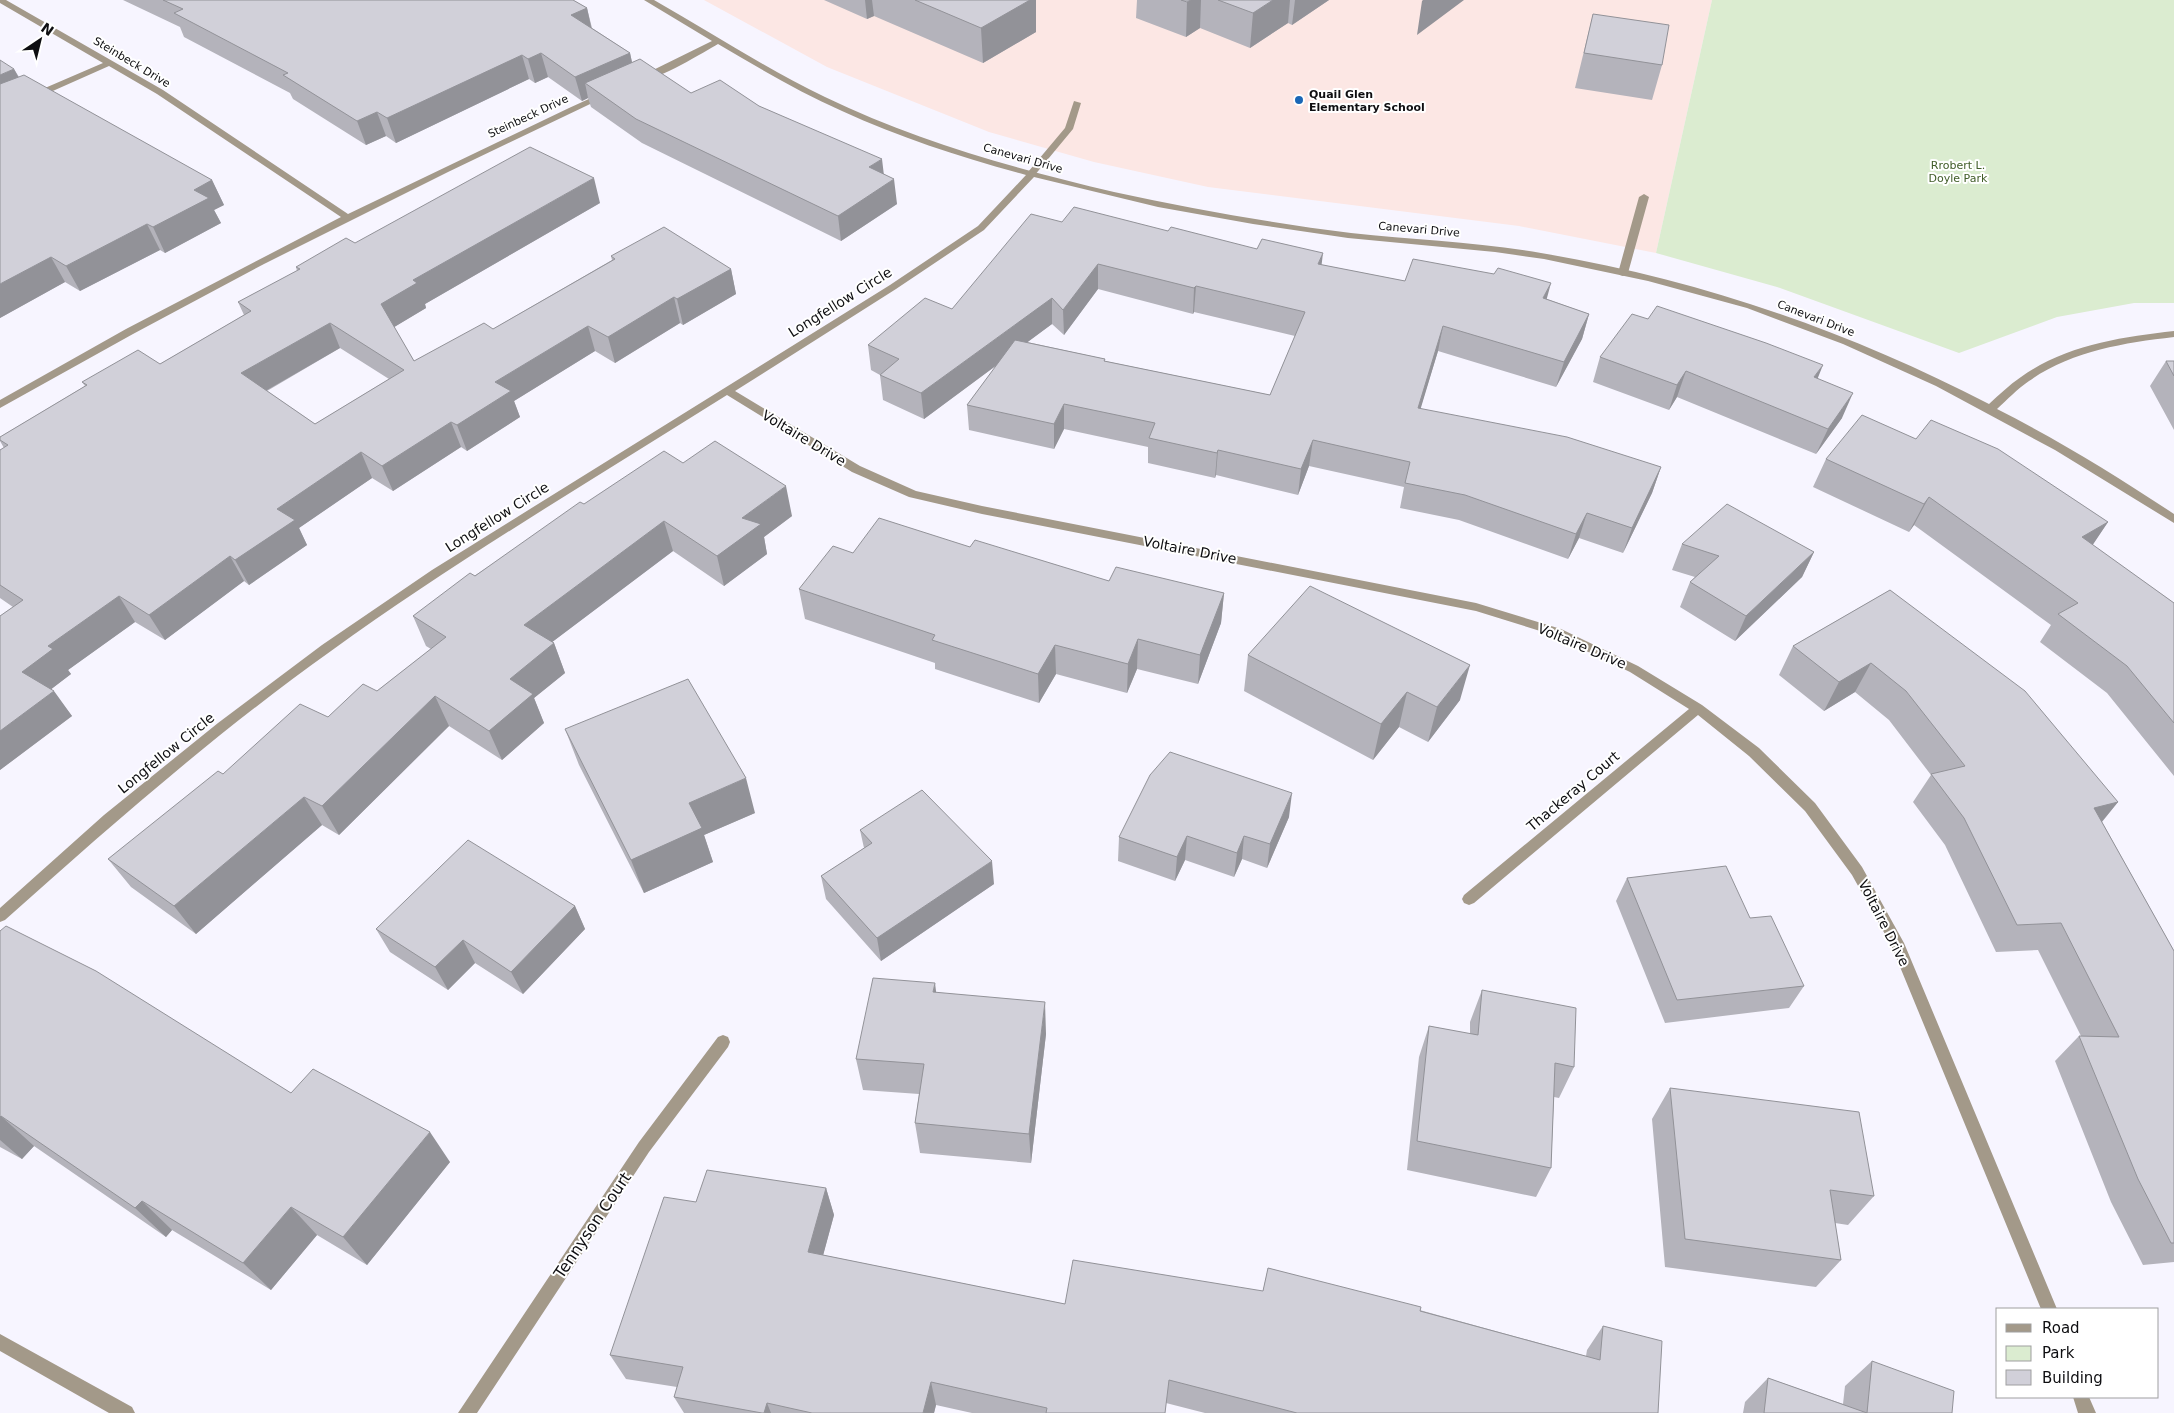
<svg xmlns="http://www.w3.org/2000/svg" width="2174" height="1413" font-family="'DejaVu Sans',sans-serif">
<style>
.education{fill:#fce7e4}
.green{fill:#dbecd0}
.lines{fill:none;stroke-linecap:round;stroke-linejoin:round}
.service{fill:#a39989;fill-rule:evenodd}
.minor{fill:#a39989;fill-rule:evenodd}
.wall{fill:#b4b3bb;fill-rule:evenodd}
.shaded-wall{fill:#929298}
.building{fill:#d1d0d9;stroke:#929298;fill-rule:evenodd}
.poi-dot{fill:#1a67b6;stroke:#fff;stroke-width:2}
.labels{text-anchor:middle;stroke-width:4;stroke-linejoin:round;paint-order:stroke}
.far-street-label{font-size:11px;fill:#0e0e11;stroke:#fff}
.far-poi-label{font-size:11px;font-weight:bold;fill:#0e0e11;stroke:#fff;text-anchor:start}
.far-park-label{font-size:11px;fill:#425e2a;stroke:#fff}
.street-label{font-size:14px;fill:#0e0e11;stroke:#fff}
.near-street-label{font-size:16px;fill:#0e0e11;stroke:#fff}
</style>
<rect width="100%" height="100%" fill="#f7f5ff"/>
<path class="education" d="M704,0H1712L1656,253L1519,226L1208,187L1094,162L989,132L827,67Z"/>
<path class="green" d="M1712,0H2174V303H2134L2057,317L1959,353L1777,287L1656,253Z"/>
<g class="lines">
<path class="service" d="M1074,101L1081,103L1073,129L1034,176H1028V172L1065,128Z
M1644,194L1649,197L1628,273L1623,276L1620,275L1618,273L1639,197Z"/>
<path class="minor" d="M0,0H6L163,90L348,214L569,108L602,93L609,95L448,172L264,264L133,334L0,408V400L126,329L341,217L157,94L109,66L37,98H31V94L103,63L0,3Z
M644,0H654C712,33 765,68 825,97C916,141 1016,169 1114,192C1192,209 1272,223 1351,233C1415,240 1478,242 1541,253C1698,279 1848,331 1989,404C1999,395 2009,385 2021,377C2066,345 2121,337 2174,331V337C2123,343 2072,351 2029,381C2017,389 2007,400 1997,409C2058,440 2117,476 2174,514V523L2055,450L1936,386L1843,344L1747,308L1648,281L1544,259L1495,252L1348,238L1253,224L1158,207L1034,177L984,230L896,289L735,391L860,466L916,491L982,506L1476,603L1561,629L1638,666L1702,705L1759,748L1815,803L1862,867L1904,943L2057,1309H2041L1891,945L1852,875L1805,811L1749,756L1698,715L1474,903L1469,905L1464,903L1462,899L1464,895L1689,709L1630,672L1553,635L1476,611L982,514L909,497L852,472L727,395C594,479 458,559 331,651C216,733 110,826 5,920L0,922V908L104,815L218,723L322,645L432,570L890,285L978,226L1026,175C963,158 901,138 842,111C799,92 759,68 718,44C704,52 655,82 641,80V76L712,41Z
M723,1035L728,1037L730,1042L728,1047L649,1152L477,1413H458L639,1142L718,1037Z
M0,1334L132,1407L135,1413H109L0,1351Z
M2073,1397H2089L2096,1413H2078Z"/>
</g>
<path class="wall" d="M123,0H573L587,8L592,28L630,53L632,62L691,93L759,106L884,174L897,204L841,241L642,143L591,107L588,98L582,101L548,77L535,83L529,79L396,143L386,136L366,145L293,99L290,93L184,37L180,27Z
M824,0H1036V32L983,63L874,16L867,19Z
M1137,0H1329L1292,25L1288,23L1250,48L1200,28L1186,37L1136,18Z
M1593,14L1662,65L1652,100L1575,88Z
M14,69L19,77L212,180L224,205L214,210L221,223L165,253L160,250L80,291L65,282L0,318Z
M600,203L425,304L426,308L394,327L414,361L493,329L612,260L611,256L731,269L736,294L683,325L680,323L615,363L595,351L514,401L520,417L467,451L461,447L393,491L372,478L299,528L307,545L249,585L244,581L165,640L135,622L68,670L71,674L51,689L72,716L0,770V616L13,607L0,598V450L4,448L0,441V437L85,386L82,382L160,364L244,315L238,302L297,271L296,267L355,243ZM340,348L389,379L315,424L267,391Z
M1062,222L1168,231L1322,265L1405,281L1547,299L1589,314L1582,339L1556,387L1438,351L1420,409L1661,467L1652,493L1623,553L1579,538L1568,559L1459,520L1400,508L1404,487L1309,466L1298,495L1216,475L1215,478L1148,463V447L1064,429L1054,449L969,430L967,405L997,365L924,419L883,400L880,375L871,370L868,345L952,309ZM1098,289L1193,314L1194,312L1295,336L1270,395L1105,361V359L1027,342L1052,324L1064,335Z
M1600,357L1818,378L1842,418L1816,454L1677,397L1669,410L1593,382Z
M2166,361H2174V430L2150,386Z
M1916,439L2108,522L2092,545L2174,603V776L2107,693L2040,642L2051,625L1914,525L1909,532L1813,487L1826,459Z
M683,463L792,516L764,537L767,554L724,586L673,551L552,642L554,643L565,673L534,698L544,723L502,760L449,726L339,835L322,825L196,934L131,887L108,859L223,774L377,691L431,649L426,646L413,616L584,504Z
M1682,544L1814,552L1802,577L1735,641L1680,607L1690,582L1695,577L1672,570Z
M970,547L1109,581L1224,593L1221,623L1198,684L1137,669L1127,693L1056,674L1039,703L935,669V663L805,619L799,589Z
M1890,590L2118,802L2102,822L2174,951V1262L2143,1265L2111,1202L2055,1061L2079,1036H2081L2038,950L1996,952L1945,845L1913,802L1931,775L1889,720L1855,692L1824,711L1779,675L1793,646Z
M1248,655L1460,700L1428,742L1399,727L1373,760L1244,691Z
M565,729L755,813L704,835L713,862L644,893L579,765Z
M1289,817L1267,868L1242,859L1234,877L1185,860L1175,881L1118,861L1119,837Z
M860,830L994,884L881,961L826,899L821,876L864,848Z
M1627,878L1750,918L1804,986L1789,1008L1665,1023L1616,901Z
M575,906L585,929L523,994L475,963L448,990L390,952L376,929Z
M0,931L291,1093L450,1162L367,1265L317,1235L271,1290L172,1230L166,1237L34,1146L22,1159L0,1147Z
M1482,990L1574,1067L1559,1098L1554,1097L1551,1168L1536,1197L1407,1170L1419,1057L1429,1026L1470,1034V1022Z
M936,993L1046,1034L1031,1163L920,1153L915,1123L919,1094L863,1090L856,1059Z
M1670,1088L1874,1196L1848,1225L1835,1223L1841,1260L1816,1287L1665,1267L1652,1119Z
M826,1188L834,1215L823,1255L1065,1304L1263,1291L1268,1268L1586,1356L1587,1350L1603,1326L1658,1413H1205L1166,1403L1165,1413H972L936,1405L934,1413H684L674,1397L677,1387L626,1379L610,1355L696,1202Z
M1872,1361L1952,1413H1743L1745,1402L1768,1378L1843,1404L1845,1386Z"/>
<path class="shaded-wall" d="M865,0H872L874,16L867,19Z
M1030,0H1036V32L983,63L981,28Z
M1191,0H1201L1200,28L1186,37L1187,2Z
M1273,0H1290L1288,23L1250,48L1253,13Z
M1295,0H1329L1292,25Z
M1423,0H1464L1417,35L1422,1Z
M587,8L592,31L571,15Z
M541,53L548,77L535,83L528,59Z
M630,53L635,77L585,83L588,98L582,101L575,77Z
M522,55L529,79L396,143L387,118Z
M14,69L27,93L0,105V75Z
M377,112L386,136L366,145L357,121Z
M882,159L885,184L869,167Z
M594,178L600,203L425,304L426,308L391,329L381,304L413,280Z
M894,179L897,204L841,241L838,216Z
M212,180L224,205L214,210L221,223L165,253L153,227L194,190Z
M147,224L160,250L80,291L66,266Z
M1323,253L1320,278L1318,264Z
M51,257L65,282L0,318V284Z
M1098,264V289L1064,335L1063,310Z
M731,269L736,294L683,325L677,299Z
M1551,283L1544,309L1543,298Z
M1196,286L1194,312L1193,314L1194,288Z
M674,297L680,323L615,363L608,337Z
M1052,298V324L924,419L921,393Z
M1589,314L1582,339L1556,387L1564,362Z
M330,323L340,348L253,398L241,373Z
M588,326L595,351L514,401L520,417L467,451L457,425L495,382Z
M1443,326L1438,351L1413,434L1418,408Z
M1823,365L1813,390L1814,377Z
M1686,371L1677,397L1669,410L1677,385Z
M1853,393L1842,418L1816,454L1828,429Z
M1064,404V429L1054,449V424Z
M451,422L461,447L393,491L382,466Z
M1313,440L1309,466L1298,495L1301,469Z
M1218,450L1216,475L1215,478L1217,453Z
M361,452L372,478L299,528L307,545L249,585L235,560L277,509Z
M1661,467L1652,493L1623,553L1632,528Z
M786,486L792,516L764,537L767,554L724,586L717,556L742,518Z
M1929,497L1914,525L1909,532L1924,504Z
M1587,513L1579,538L1568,559L1576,534Z
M664,521L673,551L535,655L524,625Z
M2108,522L2090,549L2082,537Z
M1814,552L1802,577L1735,641L1746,616Z
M230,556L244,581L165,640L149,615Z
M1224,593L1221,623L1198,684L1200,655Z
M119,596L135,622L68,670L71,674L41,697L22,672L48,646Z
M1138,639L1137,669L1127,693L1128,664Z
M554,643L565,673L534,698L544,723L502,760L489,731L510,679Z
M1055,645L1056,674L1039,703L1038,674Z
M1871,663L1855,692L1824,711L1839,682Z
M1470,665L1460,700L1428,742L1437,707Z
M54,691L72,716L0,770V731Z
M1407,692L1399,727L1373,760L1381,724Z
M435,696L449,726L339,835L322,806Z
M746,778L755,813L704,835L713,862L644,893L631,860L689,803Z
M1292,793L1289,817L1267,868L1270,844Z
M304,797L322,825L196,934L174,906Z
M2118,802L2095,830L2094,808Z
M1187,836L1185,860L1175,881L1177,857Z
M1244,836L1242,859L1234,877L1237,853Z
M992,861L994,884L881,961L877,938Z
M575,906L585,929L523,994L511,972Z
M463,940L475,963L448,990L435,967Z
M935,983L939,1015L933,992Z
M1045,1002L1046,1034L1031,1163L1029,1134Z
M1,1116L34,1146L22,1159L0,1140V1117Z
M430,1132L450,1162L367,1265L343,1237Z
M826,1188L834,1215L817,1278L808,1252Z
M142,1201L172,1230L166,1237L135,1208Z
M291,1207L317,1235L271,1290L243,1263Z
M931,1382L936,1405L934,1413H923Z
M767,1403L771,1413H764Z"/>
<path class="building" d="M163,0H573L587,8L571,15L630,53L575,77L541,53L528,59L522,55L387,118L377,112L357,121L283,75L288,73L174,13L183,9Z
M915,0H1030L981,28Z
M1181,0H1191L1187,2Z
M1218,0H1273L1253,13Z
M1593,14L1669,25L1662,65L1584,53Z
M640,59L691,93L720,80L759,106L882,159L869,167L894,179L838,216L636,119L585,83Z
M0,60L14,69L0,75Z
M24,75L212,180L194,190L209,198L153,227L147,224L66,266L51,257L0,284V84Z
M530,147L594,178L413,280L417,283L381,304L414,361L484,323L493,329L615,259L611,256L664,227L731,269L677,299L674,297L608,337L588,326L495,382L511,391L457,425L451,422L382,466L361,452L277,509L295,520L235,560L230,556L149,615L119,596L48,646L53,649L22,672L54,691L0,731V616L23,600L0,585V450L8,445L0,440V437L87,385L82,382L138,350L160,364L251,311L238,302L300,269L296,267L346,238L355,243ZM330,323L404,370L315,424L241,373Z
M1074,207L1168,231L1171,227L1257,249L1262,239L1323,253L1318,264L1405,281L1413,259L1494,274L1498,268L1551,283L1543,298L1589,314L1564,362L1443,326L1418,408L1567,437L1661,467L1632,528L1587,513L1576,534L1465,495L1405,483L1410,462L1313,440L1301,469L1218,450L1217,453L1149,438L1155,423L1064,404L1054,424L967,405L1015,340L1105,359L1104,361L1270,395L1305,312L1196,286L1194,288L1098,264L1063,310L1052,298L921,393L880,375L899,359L868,345L925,298L952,309L1031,214L1062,222Z
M1657,306L1766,343L1823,365L1814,377L1853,393L1828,429L1686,371L1677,385L1600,357L1632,314L1648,319Z
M2166,361H2174V376Z
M1862,415L1916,439L1931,420L1998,449L2108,522L2082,537L2174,603V723L2127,666L2058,614L2078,603L1929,497L1924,504L1826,459Z
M715,441L786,486L742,518L761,524L717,556L664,521L524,625L554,643L510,679L533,694L489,731L435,696L322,806L304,797L174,906L108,859L218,771L223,774L300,704L328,717L363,684L377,691L446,637L413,616L470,573L475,576L580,502L584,504L664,451L683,463Z
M1727,504L1814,552L1746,616L1690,582L1719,556L1682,544Z
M879,518L970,547L975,540L1109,581L1116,567L1224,593L1200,655L1138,639L1128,664L1055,645L1038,674L932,640L935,635L799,589L833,546L853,553Z
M1310,586L1470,665L1437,707L1407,692L1381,724L1248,655Z
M1890,590L2025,691L2118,802L2094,808L2174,951V1243H2171L2138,1179L2079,1036L2119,1037L2061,923L2017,925L1964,818L1931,774L1965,766L1906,691L1871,663L1839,682L1793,646Z
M688,679L746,778L689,803L702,828L631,860L565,729Z
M1170,752L1292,793L1270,844L1244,836L1237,853L1187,836L1177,857L1119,837L1150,775Z
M922,790L992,861L877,938L821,876L872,843L860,830Z
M468,840L575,906L511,972L463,940L435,967L376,929Z
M1726,866L1750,918L1771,916L1804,986L1677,1000L1627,878Z
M6,926L96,971L291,1093L313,1069L430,1132L343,1237L291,1207L243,1263L142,1201L135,1208L1,1116L0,1117V931Z
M873,978L935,983L933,992L1045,1002L1029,1134L915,1123L924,1064L856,1059Z
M1482,990L1576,1008L1574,1067L1555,1063L1551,1168L1417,1141L1429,1026L1478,1035Z
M1670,1088L1859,1112L1874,1196L1830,1190L1841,1260L1685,1239Z
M707,1170L826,1188L808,1252L1065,1304L1073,1260L1263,1291L1268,1268L1421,1307L1420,1311L1600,1360L1603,1326L1662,1341L1658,1413H1297L1169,1380L1165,1413H1046L1047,1408L931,1382L923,1413H812L767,1403L764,1413H762L674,1397L683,1367L610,1355L664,1197L696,1202Z
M1872,1361L1954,1391L1952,1413H1764L1768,1378L1867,1413Z"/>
<circle class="poi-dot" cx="1299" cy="100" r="5"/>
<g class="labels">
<g class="far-street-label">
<text transform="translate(132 62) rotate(31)" y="4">Steinbeck Drive</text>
<text transform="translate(528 116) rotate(-25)" y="4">Steinbeck Drive</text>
<text transform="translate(1023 158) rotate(16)" y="4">Canevari Drive</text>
<text transform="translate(1419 229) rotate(5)" y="4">Canevari Drive</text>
<text transform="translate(1816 318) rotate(21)" y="4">Canevari Drive</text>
</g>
<g class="far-poi-label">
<text x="1309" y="98">Quail Glen<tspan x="1309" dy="13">Elementary School</tspan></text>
</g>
<g class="far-park-label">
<text x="1958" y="169">Rrobert L.<tspan x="1958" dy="13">Doyle Park</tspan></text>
</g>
<g class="street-label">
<text transform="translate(840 302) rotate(-32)" y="5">Longfellow Circle</text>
<text transform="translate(804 438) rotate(31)" y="5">Voltaire Drive</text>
<text transform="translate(497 517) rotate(-32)" y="5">Longfellow Circle</text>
<text transform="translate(1190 550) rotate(11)" y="5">Voltaire Drive</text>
<text transform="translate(1582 646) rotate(23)" y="5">Voltaire Drive</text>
<text transform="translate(166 753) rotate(-39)" y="5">Longfellow Circle</text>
<text transform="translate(1573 791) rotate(-40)" y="5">Thackeray Court</text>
<text transform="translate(1884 923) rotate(63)" y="5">Voltaire Drive</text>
</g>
<g class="near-street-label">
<text transform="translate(592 1225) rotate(-56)" y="6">Tennyson Court</text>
</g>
</g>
<rect x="1996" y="1308" width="162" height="90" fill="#ffffff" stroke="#9f9fa0"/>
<rect x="2006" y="1324" width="25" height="8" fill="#a39989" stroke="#9f9fa0"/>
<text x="2042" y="1333" font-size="15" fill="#0e0e11">Road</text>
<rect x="2006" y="1346" width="25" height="15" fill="#dbecd0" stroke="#9f9fa0"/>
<text x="2042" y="1358" font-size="15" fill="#0e0e11">Park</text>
<rect x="2006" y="1370" width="25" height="15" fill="#d1d0d9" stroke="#9f9fa0"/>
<text x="2042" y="1383" font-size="15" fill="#0e0e11">Building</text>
<g transform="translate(40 40) rotate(35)" stroke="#ffffff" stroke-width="4" paint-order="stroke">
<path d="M0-4L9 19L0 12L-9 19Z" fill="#0e0e11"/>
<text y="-8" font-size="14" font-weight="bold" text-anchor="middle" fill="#0e0e11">N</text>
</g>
</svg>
